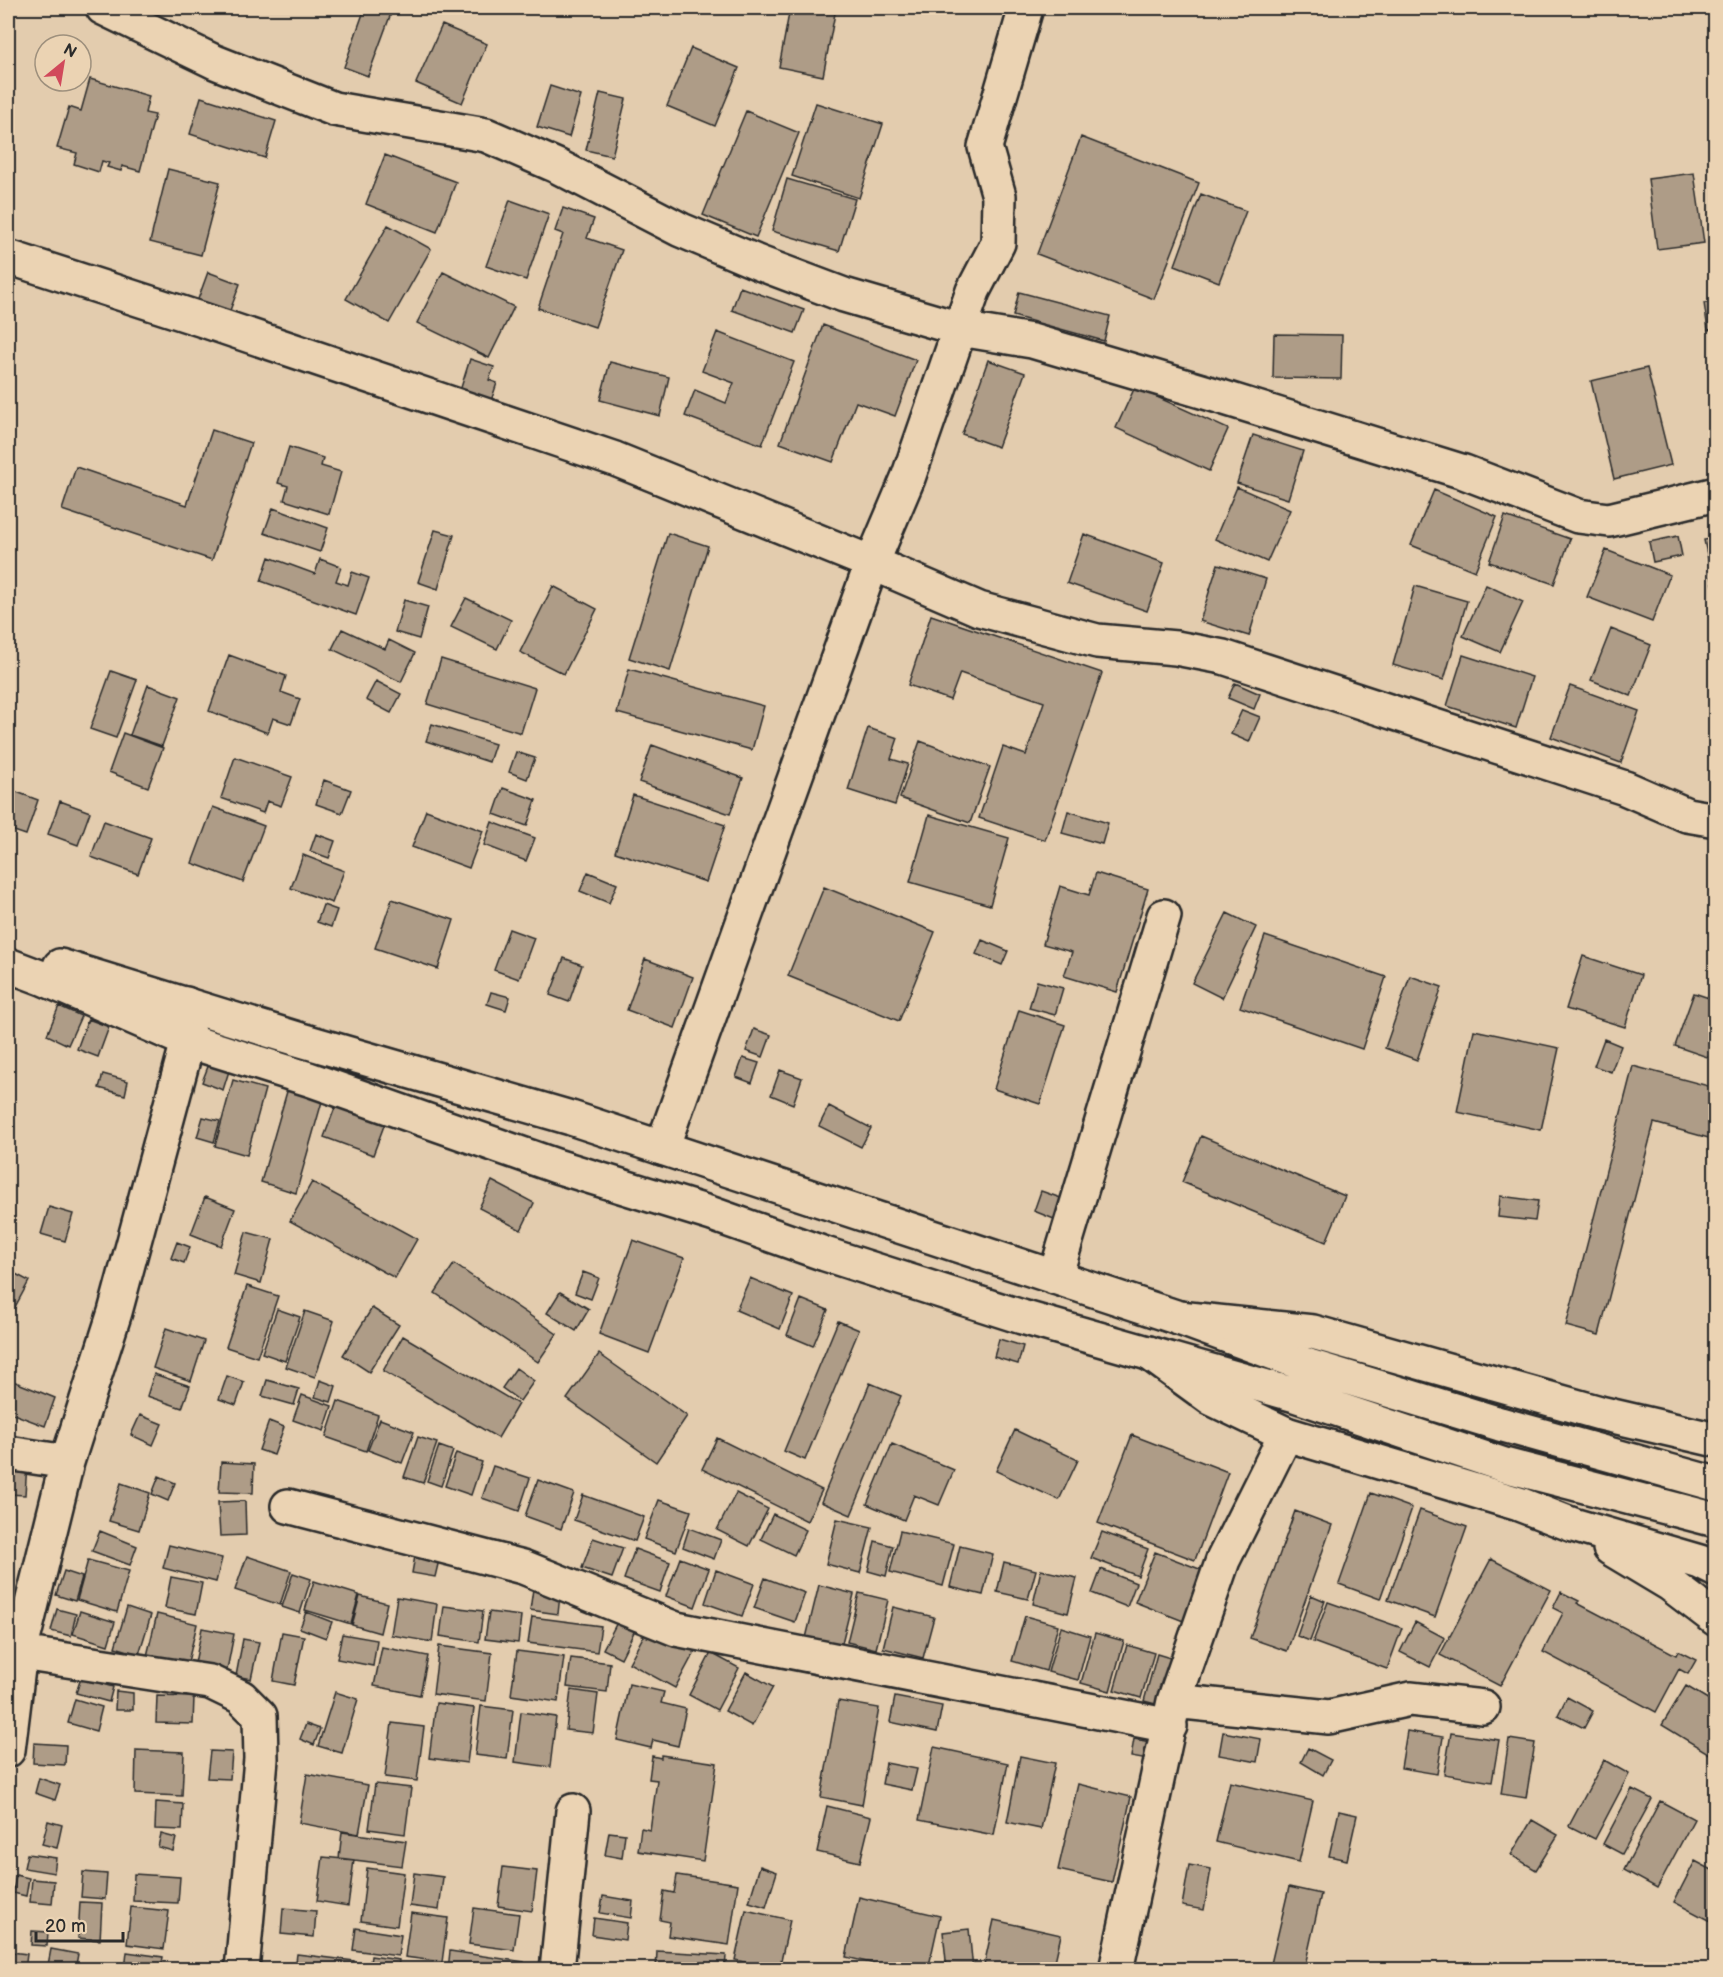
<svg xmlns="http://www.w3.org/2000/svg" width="1723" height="1977" font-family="'Balsamiq Sans',sans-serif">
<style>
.building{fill:#ae9c87;stroke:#2b2b2b;stroke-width:1.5}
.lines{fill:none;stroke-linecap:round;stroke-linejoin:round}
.street-casing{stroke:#2b2b2b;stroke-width:38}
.primary-casing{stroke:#2b2b2b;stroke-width:38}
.highway-casing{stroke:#2b2b2b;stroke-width:38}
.street{stroke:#ebd3b3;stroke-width:33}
.primary{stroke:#ebd3b3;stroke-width:33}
.highway{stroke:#ebd3b3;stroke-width:33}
</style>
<rect width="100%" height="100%" fill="#e3ccae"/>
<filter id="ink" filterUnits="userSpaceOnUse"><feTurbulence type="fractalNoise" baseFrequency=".0167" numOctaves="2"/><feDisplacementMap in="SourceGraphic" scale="12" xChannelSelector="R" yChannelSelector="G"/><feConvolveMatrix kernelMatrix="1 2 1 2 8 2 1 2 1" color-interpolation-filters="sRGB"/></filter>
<g filter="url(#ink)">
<path class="building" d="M365,8H393L368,76L344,67Z
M790,8H836L823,76L779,67Z
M442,25L487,44L462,103L416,83Z
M691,48L739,68L715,126L667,106Z
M90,79L149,96L145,113L155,115L140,171L122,166L121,171L107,167L109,163L102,161L99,172L74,164L77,153L57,148L69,107L81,111Z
M550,86L581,96L569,137L537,127Z
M600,93L626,99L612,156L586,150Z
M201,97L276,121L265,158L190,134Z
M816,103L883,124L859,198L792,176Z
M746,111L799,133L756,237L703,215Z
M1081,137L1199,183L1154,299L1037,254Z
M385,155L456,182L437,232L366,204Z
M168,169L220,182L201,255L150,242Z
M1694,173L1704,243L1657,249L1648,179Z
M787,179L855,199L839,251L772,231Z
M1201,194L1246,211L1219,282L1175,265Z
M510,200L549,214L526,280L486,266Z
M563,208L594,219L587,238L622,250L595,327L538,308L563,234L555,231Z
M388,225L431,249L389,323L346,299Z
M208,272L240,284L229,313L197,302Z
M443,272L514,307L489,358L417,323Z
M740,287L804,310L795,333L732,310Z
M1019,292L1110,316L1104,341L1013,316Z
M1716,302V329L1708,330L1704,303Z
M823,325L916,360L895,416L856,402L833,462L780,443Z
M717,332L794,362L762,445L685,416L695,390L726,403L734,383L702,371Z
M1274,334L1342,335L1341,379L1273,378Z
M470,359L494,367L489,380L497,383L490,404L459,394Z
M988,360L1025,373L998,447L962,434Z
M610,362L669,377L660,416L600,400Z
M1647,368L1671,465L1614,479L1591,381Z
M1135,387L1228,429L1209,471L1116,428Z
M212,430L251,443L212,560L62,510L76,467L187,505Z
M1253,435L1303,451L1288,499L1237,483Z
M289,447L323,458L321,466L341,472L329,514L284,500L288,486L278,483Z
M1237,487L1290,510L1267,562L1215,539Z
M1434,490L1497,517L1475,571L1411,545Z
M273,508L328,528L320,552L264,533Z
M1505,516L1570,539L1554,584L1489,562Z
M435,530L454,535L438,589L418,582Z
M668,533L708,546L670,671L629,658Z
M1084,534L1164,563L1147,611L1067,583Z
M1678,536L1682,556L1653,562L1649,542Z
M1716,538V597L1704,540Z
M1606,550L1670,575L1652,622L1587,597Z
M269,557L315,574L320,559L341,567L336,581L348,585L352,572L369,578L356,615L261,581Z
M1218,564L1266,579L1249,636L1200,621Z
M1486,585L1523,602L1500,652L1463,636Z
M553,586L597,609L564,674L520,652Z
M1415,586L1467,601L1444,680L1393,665Z
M466,598L511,620L497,649L451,627Z
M404,600L428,607L419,639L395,632Z
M931,615L1102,673L1045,840L979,818L1003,747L1026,755L1044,702L960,673L950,700L908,685Z
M342,629L385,649L389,640L415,653L401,682L332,649Z
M1611,629L1651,645L1631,696L1591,680Z
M229,655L286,676L281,692L300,699L291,724L273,718L268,733L209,711Z
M1463,655L1532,677L1516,728L1447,706Z
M441,659L535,688L521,733L427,704Z
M629,669L764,706L752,750L617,713Z
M111,671L137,680L116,738L90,729Z
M376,681L401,694L391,713L366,700Z
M1235,683L1260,694L1254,709L1228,698Z
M148,685L180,697L162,746L130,735Z
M1570,686L1639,711L1621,763L1551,737Z
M1242,710L1260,717L1249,742L1231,734Z
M432,724L495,744L489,762L426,741Z
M868,728L898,738L891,759L908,764L895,805L848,790Z
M123,733L163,748L148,787L109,772Z
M920,741L990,767L970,823L900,798Z
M652,745L743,778L730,814L639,782Z
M516,752L535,758L527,779L509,772Z
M235,757L292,777L281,806L267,801L263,813L221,798Z
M324,780L351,790L342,813L316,804Z
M503,788L536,800L527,826L494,814Z
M14,791L38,800L26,835L8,829V808Z
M633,795L725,825L706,882L615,852Z
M60,801L90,812L78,845L48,834Z
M213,807L264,826L243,882L192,863Z
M426,810L483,831L469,868L412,847Z
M1068,811L1108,823L1102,844L1062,833Z
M929,815L1009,838L990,905L910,882Z
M104,821L151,838L138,874L91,857Z
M492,822L535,838L526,861L484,845Z
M316,834L335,841L329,858L310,851Z
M303,855L344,871L332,903L291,888Z
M588,872L617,884L609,903L580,891Z
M1096,873L1148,889L1117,992L1064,976L1072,952L1043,944L1060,886L1089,895Z
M824,887L935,932L899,1021L788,976Z
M392,899L454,920L438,969L375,948Z
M323,905L337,910L331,927L317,922Z
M1227,913L1256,927L1222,998L1192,983Z
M509,929L534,938L519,979L494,970Z
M1265,936L1386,977L1362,1049L1240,1007Z
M982,940L1008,951L1002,965L976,954Z
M1583,956L1641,975L1625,1027L1566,1009Z
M564,958L582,965L569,1002L550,995Z
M645,959L693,977L675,1028L627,1010Z
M1410,976L1442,987L1417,1060L1385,1048Z
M1037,981L1063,988L1055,1015L1029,1008Z
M1715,990H1716V1060L1675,1046L1694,993L1712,999Z
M491,992L510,997L506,1010L487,1004Z
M59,1006L81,1016L68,1045L47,1035Z
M1019,1010L1065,1025L1040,1104L994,1089Z
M88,1019L109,1027L98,1057L77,1049Z
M754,1029L771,1035L763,1057L746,1051Z
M1474,1030L1559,1048L1541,1130L1457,1112Z
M1604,1039L1621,1046L1611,1072L1594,1066Z
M743,1058L759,1063L752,1083L736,1077Z
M209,1064L229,1071L223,1090L202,1082Z
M1633,1066L1716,1088V1140L1654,1123L1599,1335L1566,1326Z
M780,1070L802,1078L793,1104L771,1095Z
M103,1074L128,1081L125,1095L99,1088Z
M233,1080L265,1089L247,1155L215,1146Z
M288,1088L323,1098L296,1193L261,1182Z
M336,1105L385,1123L373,1155L324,1137Z
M829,1106L871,1128L861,1147L819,1126Z
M203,1117L220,1121L214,1142L197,1137Z
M1201,1136L1345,1196L1326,1242L1182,1182Z
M492,1181L534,1203L521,1230L479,1208Z
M312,1182L417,1239L395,1278L290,1221Z
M1041,1191L1072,1202L1064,1223L1034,1211Z
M1500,1196L1538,1201L1535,1221L1498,1217Z
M205,1197L235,1209L221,1246L191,1234Z
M49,1207L73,1214L65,1241L41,1234Z
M246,1232L273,1239L261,1283L234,1275Z
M633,1240L684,1258L649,1353L599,1334Z
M177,1242L190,1247L184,1263L171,1258Z
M454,1264L557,1334L538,1362L435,1293Z
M8,1270L29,1281L8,1320Z
M583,1272L599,1278L591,1299L575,1293Z
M750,1278L793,1296L780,1329L736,1310Z
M247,1286L278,1296L257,1357L226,1347Z
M560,1292L589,1309L576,1331L547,1313Z
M801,1299L828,1310L813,1346L787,1335Z
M372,1308L399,1325L369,1372L343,1355Z
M277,1309L300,1317L285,1361L262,1353Z
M305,1311L334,1321L315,1377L286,1367Z
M838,1321L859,1330L805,1460L784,1451Z
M166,1328L204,1341L191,1381L153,1368Z
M1716,1332V1359L1709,1357Z
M403,1336L518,1404L498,1438L383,1371Z
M999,1339L1023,1346L1018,1364L994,1357Z
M599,1354L687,1416L656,1462L567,1399Z
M516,1368L534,1381L520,1401L502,1388Z
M154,1374L190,1386L182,1408L147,1396Z
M227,1376L244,1382L236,1405L219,1399Z
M8,1379L55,1398L45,1426L8,1412Z
M267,1380L299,1389L294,1405L262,1396Z
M320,1380L336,1386L331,1402L315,1397Z
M870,1383L901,1396L851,1515L821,1502Z
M302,1395L332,1406L324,1431L293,1420Z
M338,1401L378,1415L366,1451L326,1437Z
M140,1415L162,1424L153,1445L131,1435Z
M380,1419L414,1432L402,1463L368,1450Z
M269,1421L284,1427L274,1455L259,1450Z
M1015,1430L1078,1460L1059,1500L996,1471Z
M1132,1435L1228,1472L1195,1560L1098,1523Z
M418,1437L437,1443L423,1483L404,1477Z
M717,1438L822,1490L807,1521L702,1469Z
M892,1444L954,1470L939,1505L914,1495L904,1520L867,1504Z
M439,1446L453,1451L441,1486L427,1481Z
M456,1453L482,1462L471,1495L445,1486Z
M8,1462L27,1463L25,1495L8,1494Z
M221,1462L254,1464L253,1493L219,1492Z
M493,1466L530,1478L519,1511L482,1498Z
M159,1476L175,1483L168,1501L152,1494Z
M538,1480L574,1493L561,1529L525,1516Z
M121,1483L150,1493L139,1530L109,1521Z
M736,1493L768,1509L749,1546L717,1530Z
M1371,1493L1412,1508L1380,1599L1339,1584Z
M583,1495L644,1517L635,1541L574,1520Z
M659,1500L691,1511L676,1551L644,1539Z
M245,1501L246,1535L220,1536L218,1502Z
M1420,1510L1467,1527L1435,1617L1388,1600Z
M1295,1511L1332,1525L1287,1651L1250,1638Z
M773,1514L806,1530L794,1555L761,1539Z
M837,1519L872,1527L860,1573L826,1564Z
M689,1528L721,1540L714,1559L683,1547Z
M100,1531L137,1546L130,1565L92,1551Z
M900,1531L954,1544L943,1586L890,1572Z
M1102,1532L1148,1549L1138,1576L1091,1558Z
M593,1538L623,1548L612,1578L582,1568Z
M875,1541L893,1546L886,1576L868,1571Z
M169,1545L222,1558L216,1582L163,1568Z
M960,1546L993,1554L983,1595L950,1587Z
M635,1549L670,1562L660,1592L624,1579Z
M1155,1552L1210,1573L1191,1624L1135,1602Z
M247,1556L291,1571L280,1605L235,1590Z
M415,1556L439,1560L435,1577L412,1573Z
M680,1558L709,1569L695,1607L666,1596Z
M1491,1559L1551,1590L1500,1686L1440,1655Z
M88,1560L129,1571L117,1612L77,1600Z
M1004,1562L1036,1570L1028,1599L997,1592Z
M1101,1569L1136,1583L1127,1607L1092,1593Z
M716,1570L754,1584L742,1616L705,1603Z
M1041,1570L1077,1578L1068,1613L1033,1604Z
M64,1571L82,1577L75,1601L56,1595Z
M293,1573L311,1579L300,1613L282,1607Z
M171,1577L202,1583L196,1614L165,1608Z
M765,1578L805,1593L795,1622L754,1608Z
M314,1581L359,1595L351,1624L305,1610Z
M534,1582L561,1585L558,1614L530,1610Z
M819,1585L854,1594L841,1647L806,1638Z
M1561,1592L1579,1601L1577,1603L1676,1655L1678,1651L1696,1660L1688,1674L1679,1669L1656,1712L1543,1652L1563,1613L1553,1608Z
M859,1593L888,1600L876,1649L847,1642Z
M1311,1595L1325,1601L1310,1641L1297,1636Z
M360,1596L387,1603L380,1633L352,1625Z
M397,1597L437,1604L432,1642L391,1635Z
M1328,1602L1402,1628L1387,1669L1313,1642Z
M444,1606L483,1611L479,1642L440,1636Z
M127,1607L151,1615L139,1654L115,1647Z
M893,1607L934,1617L923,1658L883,1648Z
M57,1609L76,1614L71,1636L51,1631Z
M80,1611L115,1622L108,1645L73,1634Z
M306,1612L332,1622L326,1638L300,1628Z
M489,1612L521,1616L518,1643L485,1639Z
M157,1614L197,1624L187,1666L147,1656Z
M621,1615L638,1624L621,1658L603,1649Z
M1025,1616L1058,1625L1046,1671L1012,1661Z
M532,1617L601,1626L597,1652L528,1643Z
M1415,1622L1445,1638L1430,1667L1400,1652Z
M650,1624L696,1649L675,1688L629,1663Z
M1061,1627L1090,1636L1078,1680L1048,1672Z
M202,1628L234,1634L227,1670L195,1663Z
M282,1632L304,1636L294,1685L273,1681Z
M1095,1633L1124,1641L1110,1691L1081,1683Z
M342,1634L377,1640L373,1666L337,1659Z
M243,1639L259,1642L251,1679L236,1676Z
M1127,1645L1154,1653L1141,1698L1114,1690Z
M439,1646L492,1653L486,1701L433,1694Z
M382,1647L428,1656L420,1695L374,1686Z
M517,1651L564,1657L558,1702L511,1695Z
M711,1653L739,1668L717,1710L689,1695Z
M1157,1654L1180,1661L1167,1707L1144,1701Z
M571,1658L610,1663L607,1692L567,1687Z
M746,1672L773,1687L752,1726L725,1711Z
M81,1678L113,1687L109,1702L76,1693Z
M629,1684L664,1692L661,1703L686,1709L678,1746L653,1740L651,1748L617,1740Z
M1686,1686L1716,1704V1758L1662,1725Z
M571,1690L598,1694L593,1733L566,1730Z
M116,1691L133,1693V1710H115Z
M335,1692L358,1699L342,1753L318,1746Z
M157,1696L194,1697L193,1724L156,1723Z
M895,1697L942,1706L937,1732L890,1722Z
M1567,1697L1593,1711L1584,1728L1558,1715Z
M75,1699L102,1707L96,1731L68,1723Z
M838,1701L879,1708L862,1805L821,1797Z
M436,1703L474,1708L467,1763L429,1758Z
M481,1706L513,1710L507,1759L475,1755Z
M521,1712L556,1717L550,1767L515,1762Z
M392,1723L424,1727L417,1781L385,1777Z
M306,1724L320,1729L314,1745L300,1739Z
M1407,1731L1443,1737L1437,1774L1401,1768Z
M1223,1732L1261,1739L1257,1762L1219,1755Z
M1451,1733L1499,1740L1492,1782L1444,1774Z
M1134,1739L1156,1743L1153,1761L1131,1757Z
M1509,1739L1535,1743L1526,1798L1501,1794Z
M34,1743L66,1745L65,1765L33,1763Z
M934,1747L1008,1763L994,1835L919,1820Z
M1308,1748L1331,1760L1323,1775L1301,1762Z
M136,1750L184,1752L182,1796L135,1794Z
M210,1751L232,1752L230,1779L207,1778Z
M661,1755L717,1763L703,1861L638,1851L641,1828L650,1830L657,1780L649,1779L652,1756L661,1758Z
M1020,1756L1055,1763L1041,1829L1007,1822Z
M1604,1760L1629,1774L1595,1839L1569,1826Z
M886,1763L917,1769L912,1790L882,1784Z
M307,1774L368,1785L359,1834L299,1823Z
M39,1778L60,1785L55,1800L35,1793Z
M1230,1782L1313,1801L1299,1862L1216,1842Z
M375,1784L411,1788L405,1834L369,1829Z
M1078,1784L1131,1797L1112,1882L1058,1870Z
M1632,1789L1652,1799L1622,1854L1603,1844Z
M1660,1801L1694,1819L1657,1888L1624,1870Z
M156,1802L183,1804L182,1830L155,1829Z
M827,1806L871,1817L860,1862L817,1852Z
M1339,1811L1357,1815L1347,1860L1329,1856Z
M1532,1820L1558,1835L1536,1870L1511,1855Z
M48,1821L62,1825L57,1848L42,1844Z
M342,1832L406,1841L402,1866L339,1858Z
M609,1832L625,1834L622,1858L605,1855Z
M161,1834L176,1838L173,1851L158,1847Z
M27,1854L56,1858L54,1873L24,1868Z
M323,1857L354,1860L348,1906L317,1901Z
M1695,1861L1716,1872V1910L1710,1921L1674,1902Z
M1189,1865L1211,1869L1204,1910L1182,1906Z
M760,1866L777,1872L766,1907L749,1902Z
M503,1867L537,1871L532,1911L498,1906Z
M367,1868L404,1873L397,1926L361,1921Z
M83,1872L107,1874L105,1899L81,1897Z
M414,1873L443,1877L439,1910L410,1906Z
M134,1874L180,1877L178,1903L133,1901Z
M16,1875L29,1878L26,1896L13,1893Z
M677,1875L738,1884L729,1945L668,1936L670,1922L660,1920L664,1891L674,1893Z
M32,1879L54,1881L52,1904L30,1902Z
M1289,1887L1321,1894L1304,1970L1270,1968Z
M603,1896L633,1901L631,1918L600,1913Z
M859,1897L940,1916L928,1970H900L846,1957Z
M80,1902L102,1903L100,1940L78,1938Z
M131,1907L169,1911L164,1949L127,1944Z
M283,1908L316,1911L314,1937L281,1934Z
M474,1908L519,1914L514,1950L469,1944Z
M746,1910L790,1920L779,1970L735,1960Z
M411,1913L448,1918L442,1962L405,1957Z
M594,1918L627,1923L625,1940L592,1935Z
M994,1920L1061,1935L1053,1970H983Z
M356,1928L401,1935L398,1956L353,1950Z
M969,1929L973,1970H947L943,1932Z
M32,1931L48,1932L47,1946L31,1945Z
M51,1949L78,1954L75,1970H47Z
M450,1951L524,1962L523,1970H448Z
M657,1951L726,1955L725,1970H656Z
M11,1952L27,1954L25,1970H9Z
M127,1952L163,1957L161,1970H125Z
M297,1954L354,1961L352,1970H295Z
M371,1956L399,1960L398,1970H369Z
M413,1965L438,1968L437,1970H412Z"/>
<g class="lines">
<g class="street-casing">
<path id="street" d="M103,8L215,62L334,109L486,135L557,166L681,230L759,263L844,295L960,329L1032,341L1215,395L1464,472L1578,516L1609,520L1716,494
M8,257L203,320L615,459L872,563L979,609L1097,641L1176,648L1223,657L1625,788L1687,815L1716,820
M662,1148L872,563L908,478L973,291L998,243L999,196L985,147L1026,8
M1055,1277L1164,916
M8,1453L67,1462
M288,1506L523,1567L676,1629L1170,1726
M8,1651L210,1682L241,1697L260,1716L261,1759L242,1970
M1174,1701L1329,1717L1410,1699L1483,1707
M8,1750L20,1652L67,1462L115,1312L188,1041L186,1004
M557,1970L573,1811
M1116,1970L1174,1701L1223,1560L1286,1434"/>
</g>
<g class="primary-casing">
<path id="primary" d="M8,965L45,979L188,1041L309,1079L556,1166L712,1214L825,1254L1022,1317L1295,1395L1504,1465L1716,1520
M60,966L301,1040L571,1118L1179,1318L1309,1366L1500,1424L1716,1484"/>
</g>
<g class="highway-casing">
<path id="highway" d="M1179,1318L1313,1332L1600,1413L1716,1440
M1149,1353L1211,1398L1286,1434L1519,1504L1573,1525L1700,1562L1716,1570
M1610,1548L1670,1584L1716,1619"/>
</g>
<use href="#street" class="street"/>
<use href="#primary" class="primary"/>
<use href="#highway" class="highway"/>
</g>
</g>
<rect width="1723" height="1977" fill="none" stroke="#ebd3b3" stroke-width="30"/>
<rect x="15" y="15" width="1693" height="1947" fill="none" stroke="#2b2b2b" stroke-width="2" filter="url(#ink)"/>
<g transform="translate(63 63) rotate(30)"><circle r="28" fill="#ebd3b3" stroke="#9e907d" stroke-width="1.5"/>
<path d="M0-4.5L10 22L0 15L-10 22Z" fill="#d1495b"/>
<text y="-9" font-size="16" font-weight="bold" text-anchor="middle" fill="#2b2b2b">N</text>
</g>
<path d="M36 1932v9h87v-9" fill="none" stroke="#2b2b2b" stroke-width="3"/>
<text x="45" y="1932" font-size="18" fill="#2b2b2b" stroke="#ebd3b3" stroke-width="4.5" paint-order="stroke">20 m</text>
</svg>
